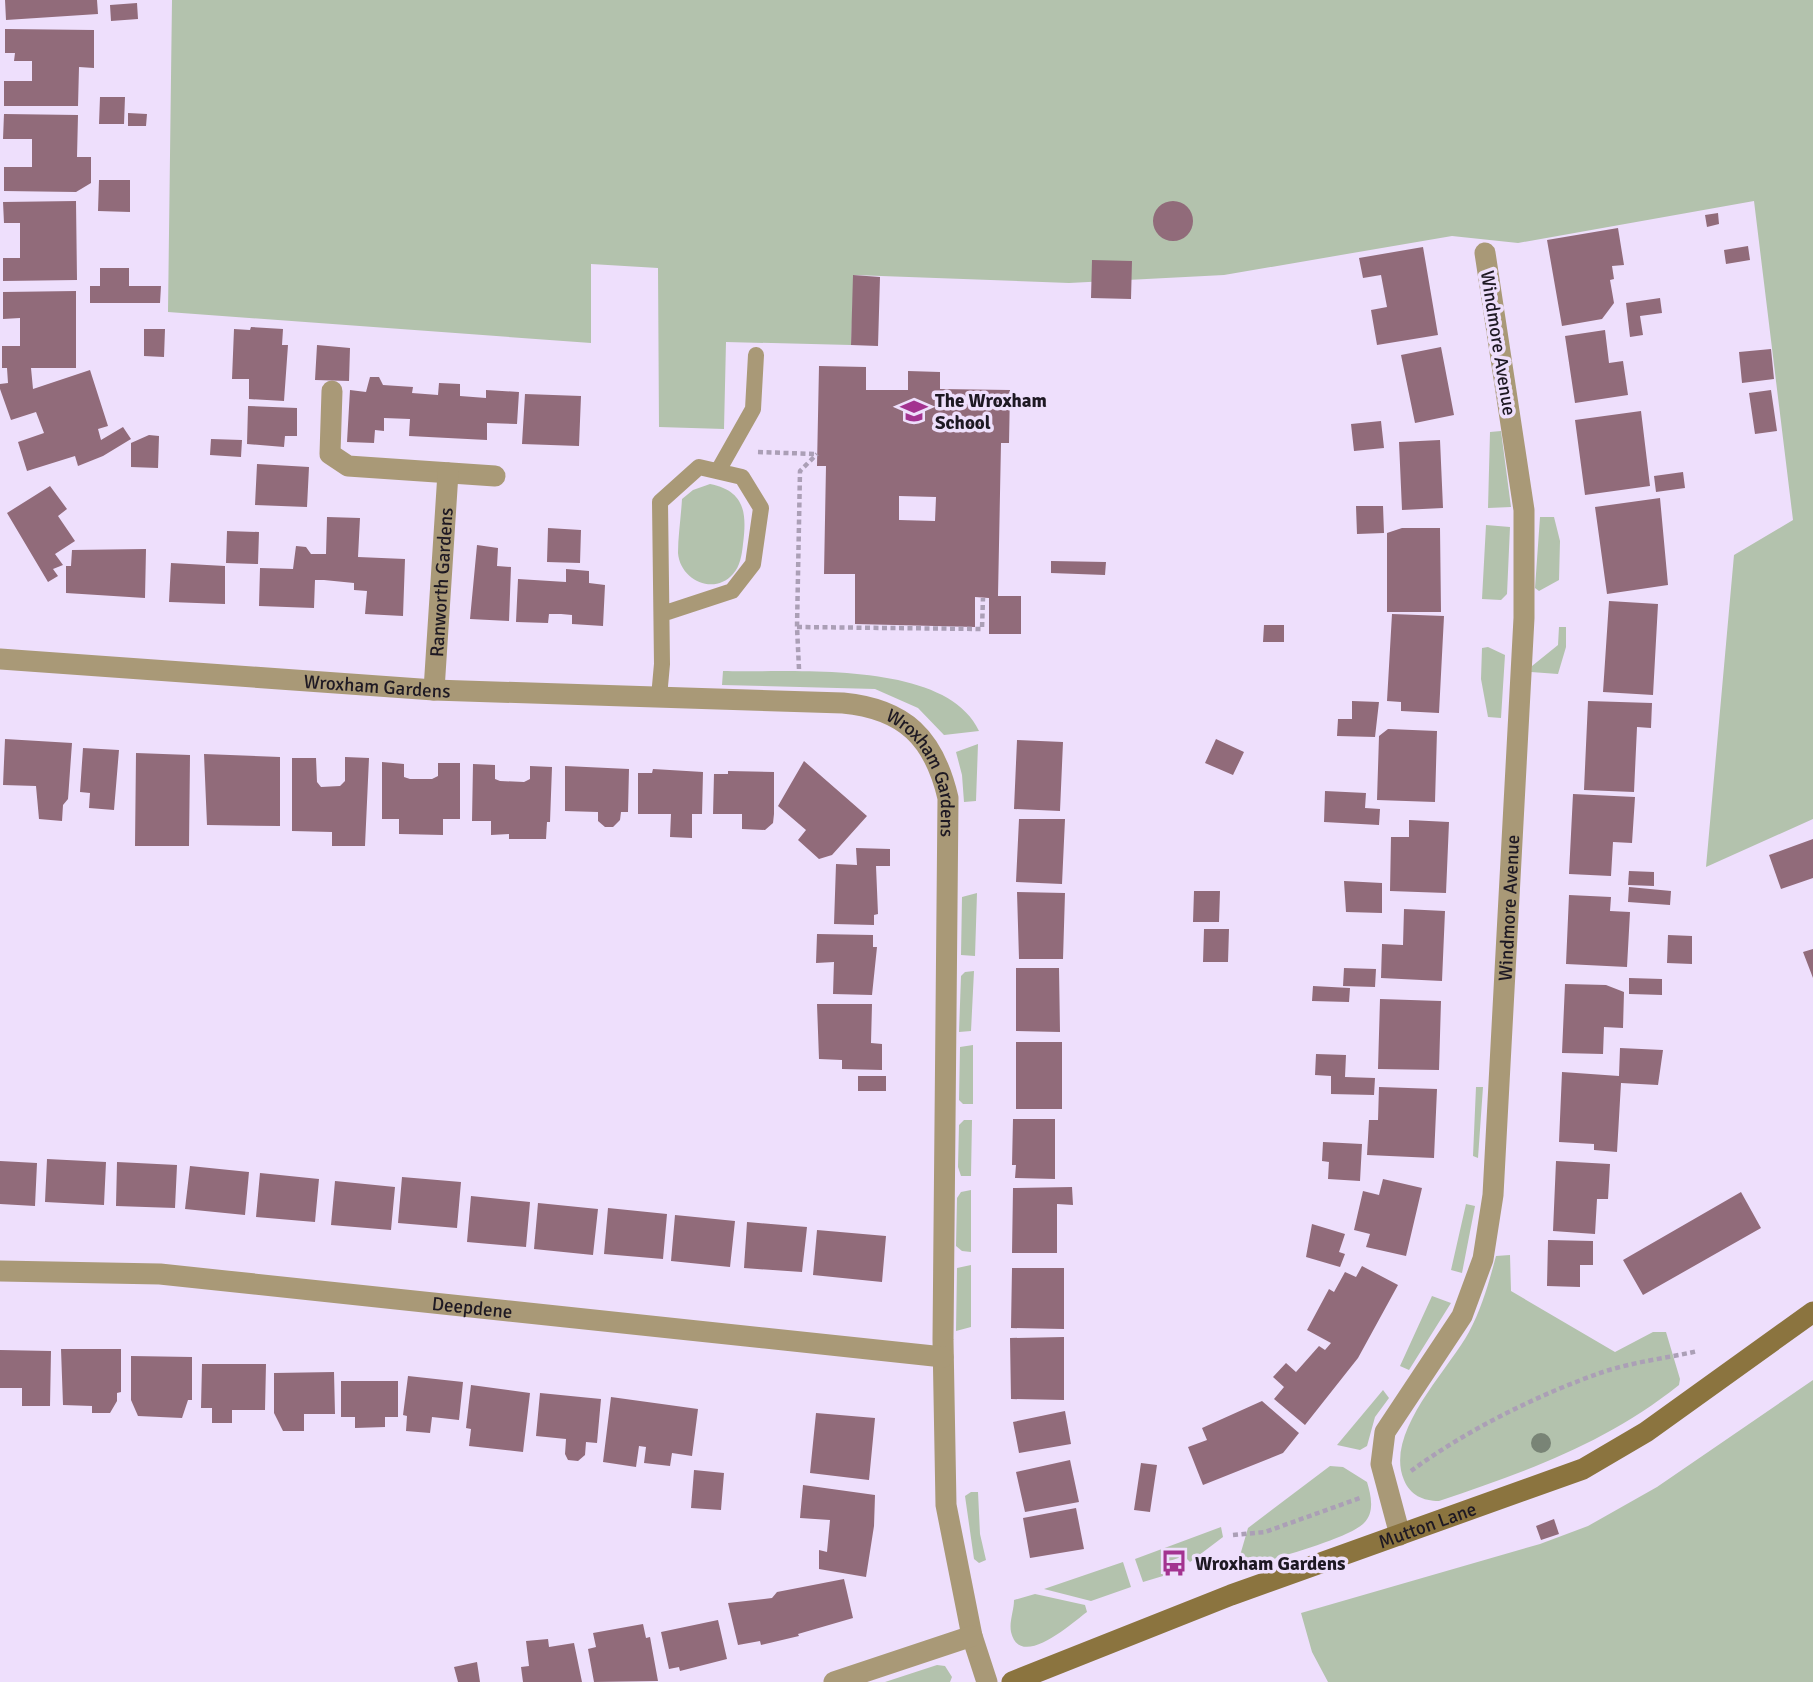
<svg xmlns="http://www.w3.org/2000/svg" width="1813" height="1682" font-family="Signika,sans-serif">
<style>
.green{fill:#b3c2ad}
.building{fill:#916b7a;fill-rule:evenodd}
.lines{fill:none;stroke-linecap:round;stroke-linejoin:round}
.path{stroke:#ab9fb6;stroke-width:4.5;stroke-dasharray:5 3.5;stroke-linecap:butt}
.lane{stroke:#a99977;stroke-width:16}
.street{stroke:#a99977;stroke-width:21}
.secondary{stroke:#8b743f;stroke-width:21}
.tree{fill:#798476}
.labels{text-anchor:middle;stroke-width:7;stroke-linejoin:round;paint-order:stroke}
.street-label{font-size:19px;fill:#1e1923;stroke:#eedffc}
.poi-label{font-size:19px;font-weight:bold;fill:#1e1923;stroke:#eedffc;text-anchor:start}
</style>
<rect width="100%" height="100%" fill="#eedffc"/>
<path class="green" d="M172,0H1813V819L1706,867L1734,555L1793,520L1754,201L1518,243L1452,236L1224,275L1069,283L854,275L851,345L726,342L724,429L659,427L658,268L591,264V343L168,312Z
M1501,431L1511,507L1488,508L1490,432Z
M710,484C745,491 747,513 743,544C742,554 740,567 733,574C714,596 680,580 678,553C678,536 681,517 682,499L693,490Z
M1540,517H1554L1560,541L1559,580L1539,591L1535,588Z
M1486,525L1510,527L1507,594L1501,600L1482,599Z
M1559,627H1566V647L1558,674L1531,672L1532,666L1558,645Z
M1488,647L1505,655L1501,718L1488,717L1481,679L1482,648Z
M723,671C791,673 946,659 979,731L944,735L918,708L875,689L722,685Z
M978,744L976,801L964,802L962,775L956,752Z
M977,893L975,956L961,955L962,897Z
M974,971L971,1031L959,1032L961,976L965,972Z
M973,1045V1104H963L959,1100L960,1047Z
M1476,1087H1483L1478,1158L1473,1156Z
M964,1120H972L971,1176H961L958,1167L959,1125Z
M971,1190V1252L962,1251L956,1246L957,1198L961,1192Z
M1466,1204L1475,1206L1462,1273L1451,1270Z
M1510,1255L1511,1291L1615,1352L1653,1332H1666L1680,1379L1679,1385C1605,1444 1527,1471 1439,1501C1423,1501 1410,1495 1404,1480C1384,1433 1447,1372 1469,1332C1482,1308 1489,1282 1496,1256Z
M971,1265V1327L956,1331L957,1268Z
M1432,1296L1451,1303L1409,1370L1400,1366Z
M1813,1380V1682H1328L1312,1652L1301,1613L1540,1544L1588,1526L1657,1487Z
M1383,1390L1389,1398L1375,1417L1367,1446L1360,1450L1337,1445Z
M1330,1466L1343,1467L1367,1482C1371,1495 1375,1512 1364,1523C1349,1539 1270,1559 1245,1568L1239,1559L1248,1528Z
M971,1492H978L980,1534L986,1560L979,1563L974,1559L965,1496Z
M1221,1527L1223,1537L1190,1562L1184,1556L1161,1564L1163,1576L1143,1582L1135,1559Z
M1123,1562L1131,1587L1091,1601L1044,1589Z
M1035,1594L1085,1605L1087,1612C1073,1622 1020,1671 1011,1632C1009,1621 1014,1611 1014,1600Z
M937,1665L945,1666L952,1677L950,1682H885Z"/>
<path class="building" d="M5,0H97L98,14L6,20Z
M137,3L138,19L111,21L110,5Z
M5,29L94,30V68L79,67L78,106H4V81H32V61H14L15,53H5Z
M100,97H125L124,124H99Z
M128,113L147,114L146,126H128Z
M4,114L78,115L77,157H91V183L76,192L4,191V167H32V139H3Z
M99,180H130V212L98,211Z
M1153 221a20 20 0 1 1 40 0a20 20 0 1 1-40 0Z
M76,201L77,280L3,281V258H20V223H4L3,202Z
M1718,213L1719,224L1707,227L1705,215Z
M1618,228L1624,265L1612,266L1614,279L1610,280L1614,303L1602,319L1562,326L1547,240Z
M1748,246L1750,260L1726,264L1724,250Z
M1423,247L1438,335L1377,345L1371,310L1387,307L1381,275L1363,278L1359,258Z
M1092,260L1132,261L1131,299L1091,298Z
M100,268H129V286H161L160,303H90V286H100Z
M853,275L880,277L878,346L851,345Z
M76,291V368H31L33,389L90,370L108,426L98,429L101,440L123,427L131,439L103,456L78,466L75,456L27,471L18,442L44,433L36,412L11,420L0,389V384L8,383L7,368H2V346H20V318L3,319V292Z
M1660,298L1662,313L1640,316L1643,335L1630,337L1626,303Z
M251,327L283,329L282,345H288L284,401L249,399V379H232L234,329L250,330Z
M144,329H165L164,357L144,356Z
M1605,330L1609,363L1623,361L1628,395L1575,403L1565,336Z
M317,345L350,348L349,381L315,380Z
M1441,347L1454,415L1415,423L1401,355Z
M1771,349L1774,379L1742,383L1739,352Z
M819,366L866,367V390H908V371L940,372V389L1010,390L1009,443H1001L998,596H1021V634H989V598L975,597V627L855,624V574H824L826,466H817ZM899,496L936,497L935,521L899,520Z
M370,377H379L383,385L413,387L412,393L438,395L439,383L460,384V396L486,398V390L519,392L517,424L487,423V440L409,436L410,419L384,418V431L375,430L374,443L347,442L350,390L366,392Z
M1771,390L1777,431L1755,434L1749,393Z
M525,394L581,396L579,446L522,444Z
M248,406L297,408V436H285L284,447L247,444Z
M1641,411L1650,486L1585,495L1575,420Z
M1381,421L1384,448L1354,451L1351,424Z
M149,435L159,436L158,468L131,467V443Z
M211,439L242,440L241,457L210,455Z
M1440,440L1443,508L1402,510L1399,442Z
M257,464L309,467L307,507L255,505Z
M1683,472L1685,488L1656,492L1654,476Z
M50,486L67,509L58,516L75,541L55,554L63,565L53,569L58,576L48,582L7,513Z
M1660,498L1668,585L1607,594L1595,507Z
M1356,506H1383L1384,533L1357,534Z
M327,517L360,518L358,557L405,559L403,616L365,614L367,591L354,590V583L324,580H315L314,608L259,606L260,568L293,569L296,546L306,547L311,554H326Z
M548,528L581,530L580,563L547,562Z
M1402,528H1440L1441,612H1387V533Z
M227,531L259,532L258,564L226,563Z
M477,545L498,548L497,566L511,567L509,621L470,619Z
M146,549L145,598L66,593V566H71L72,550Z
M1051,561L1106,562L1105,575L1051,573Z
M171,563L225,566V604L169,602Z
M566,569L589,571V583L605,585L603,626L572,624V615L561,614H549L548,623L516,622L518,579L566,582Z
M1609,601L1658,604L1653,695L1603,692Z
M1392,614L1444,616L1439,713L1401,711V702L1387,701Z
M1264,625H1284V642H1263Z
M1352,701L1379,702L1375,737L1337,736L1338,719H1352Z
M1588,701L1652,703L1651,728L1637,727L1634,792L1584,790Z
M1388,729L1437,731L1435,802L1377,800L1379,736Z
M5,739L72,743L68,799L63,805L62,821L39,819L36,786L3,785Z
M1216,739L1244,752L1233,775L1205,763Z
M1017,740L1063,742L1060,811L1014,809Z
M83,748L119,750L114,810L89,808L90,793L80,792Z
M136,753L190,755L189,846H135Z
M204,754L280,757V826L207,825Z
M345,757L369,758L365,846H332V832L292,831V758H316L317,782L321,787L340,786L345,781Z
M804,761L867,816L832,855L819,859L798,840L806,830L778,806Z
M382,762L404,764V777L410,779H432L438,776V763H460V819H443V835L399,834V819H382Z
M473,764L495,765V779L500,781L524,782L530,779V766L552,767L550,822H547L546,839H509V834L491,835V821H472Z
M565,766L629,769L628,812H621L620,820L613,827H605L598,821V812L565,811Z
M653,769L703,772L702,814H692V838L670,837L671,814H638V773H652Z
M728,771L774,772V814L773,823L765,830L742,829V814H713L714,774H728Z
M1325,791L1366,793L1365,808L1380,809L1379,825L1324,822Z
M1573,794L1635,797L1632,843L1613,842L1611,876L1569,874Z
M1019,819H1065L1062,884L1016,882Z
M1409,820L1449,822L1446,893L1390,891L1391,837H1409Z
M1813,839V878L1781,889L1769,855Z
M856,848L890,849V866H876L878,914L874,915V925L834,924L836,864L857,865Z
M1629,871L1654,872V886L1628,885Z
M1344,881L1382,883V913L1346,912Z
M1629,887L1671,891L1670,905L1628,902Z
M1194,891H1220L1219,922H1193Z
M1017,892L1065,893L1063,959H1019Z
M1569,895L1611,897L1610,911L1630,912L1627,967L1566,964Z
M1404,909L1445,911L1442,981L1381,978L1382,944L1403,945Z
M1204,929H1229L1228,962H1203Z
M817,934L873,935V947H877L872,995L833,994L834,962L816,963Z
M1668,935L1692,936V964L1667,963Z
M1813,949V978L1803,952Z
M1016,968H1059L1060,1032L1016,1031Z
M1344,968L1376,969L1375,987L1343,986Z
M1629,978L1662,979V995L1629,994Z
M1565,984L1606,985L1624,992L1623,1028L1604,1027L1603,1054L1562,1053Z
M1313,986L1350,988L1349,1002L1312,1001Z
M1380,999L1441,1001L1439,1070L1378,1069Z
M817,1004H872L871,1043L882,1044V1070L842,1069V1060L819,1059Z
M1016,1042H1062V1109H1016Z
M1620,1048L1663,1050L1658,1085L1621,1083L1617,1152L1594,1150V1144L1559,1142L1562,1072L1619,1076Z
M1316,1054L1346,1055L1345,1077L1375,1078L1374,1095L1331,1094V1076L1315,1075Z
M858,1076H886V1091H858Z
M1379,1087L1437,1089L1434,1158L1367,1155L1369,1120H1378Z
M1013,1119H1055V1179L1015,1178L1016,1165H1012Z
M1323,1142L1362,1144L1360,1181L1328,1179L1329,1162L1322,1161Z
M47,1159L106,1162L104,1205L45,1202Z
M0,1161L37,1163L35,1206L0,1204Z
M1556,1161L1610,1164L1608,1199H1597L1595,1234L1553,1231Z
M117,1162L177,1165L175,1208L116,1206Z
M190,1166L249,1172L245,1215L185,1209Z
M260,1173L319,1179L315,1222L256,1217Z
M402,1177L461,1182L457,1228L398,1223Z
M1383,1179L1422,1188L1406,1256L1366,1247L1370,1234L1354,1230L1363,1191L1379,1195Z
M335,1181L395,1187L391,1230L331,1225Z
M1072,1187L1073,1205L1057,1204V1253H1012L1013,1188Z
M1741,1192L1761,1228L1643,1295L1623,1260Z
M471,1196L530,1202L526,1247L467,1242Z
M538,1203L598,1209L593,1255L534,1249Z
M608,1208L667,1214L663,1259L604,1254Z
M675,1215L735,1221L730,1267L671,1261Z
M747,1222L807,1227L802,1272L744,1268Z
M1312,1224L1345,1234L1339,1252L1345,1254L1340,1267L1306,1257Z
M817,1230L886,1236L882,1282L813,1275Z
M1548,1240L1593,1241V1265H1580V1287L1547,1286Z
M1362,1266L1398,1285L1358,1358L1305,1425L1274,1399L1284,1387L1273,1377L1286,1363L1296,1372L1319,1346L1325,1350L1331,1343L1307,1330L1329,1289L1334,1292L1345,1272L1356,1277Z
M1012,1268H1064V1329L1011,1328Z
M1064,1337V1400L1011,1399L1010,1338Z
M61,1349H121V1392L117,1393V1401L110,1413H92V1406L63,1405Z
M0,1350L51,1351L50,1406H22V1388H0Z
M131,1356L192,1357V1400H188L182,1418L138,1416L131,1400Z
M202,1364H266L265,1410H232V1423H212V1408H201Z
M334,1372L335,1414H304V1431H283L274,1413V1373Z
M408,1376L463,1382L459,1420L432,1417L430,1433L406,1431L407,1416L403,1415Z
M341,1381H398V1417H385V1427L355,1428V1417H341Z
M471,1385L530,1393L523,1452L469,1446L471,1429L466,1428Z
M540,1393L601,1399L597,1443L586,1442L585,1455L578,1461L568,1460L565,1454L566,1439L536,1436Z
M611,1397L698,1409L692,1456L672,1453L670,1466L644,1463L646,1447L639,1446L636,1467L603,1462Z
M1262,1401L1299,1433L1283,1453L1203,1485L1188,1447L1207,1440L1202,1428Z
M1065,1411L1071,1444L1019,1453L1013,1422Z
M816,1413L875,1418L869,1480L810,1473Z
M1070,1460L1079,1502L1025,1512L1016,1472Z
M1141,1463L1157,1465L1150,1512L1134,1510Z
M694,1470L724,1473L721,1510L691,1508Z
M803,1485L875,1495L874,1526L866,1577L819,1569V1550L827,1552L830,1520L800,1518Z
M1076,1508L1084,1549L1030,1558L1023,1518Z
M1554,1519L1559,1534L1541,1540L1536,1526Z
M844,1579L853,1618L798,1634L799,1636L761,1645L760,1641L738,1645L728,1603L772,1598L777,1592Z
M718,1620L727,1659L680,1671L679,1667L669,1669L661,1632Z
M643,1624L646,1638L650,1637L658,1681L594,1682L588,1649L596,1647L593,1633Z
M548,1639L549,1647L574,1643L582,1682H523L521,1667L529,1666L526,1641Z
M477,1662L480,1682H458L454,1667Z"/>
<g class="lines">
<path class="path" d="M758,452L816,454
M797,627L982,629L983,598
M799,669L797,627L800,471L817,454
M1411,1471C1465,1431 1539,1394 1603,1372C1633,1362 1667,1358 1698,1351
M1233,1535L1265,1532L1360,1498"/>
<path class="lane" d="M718,471L753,409L756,355
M659,697L662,664L660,502L699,467L742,477L761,508L753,564L732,591L662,614"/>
<g class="street">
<path d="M332,391L330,454L348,466L495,476"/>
<path id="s1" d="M0,659L434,690L843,703C905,709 934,738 948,798L943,1340L946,1505L972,1636L987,1682"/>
<path id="s2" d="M434,690L448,473"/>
<path id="s3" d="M0,1271L160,1274L943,1357"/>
<path id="s4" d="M1400,1535L1381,1464L1385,1432L1462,1316L1483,1259L1493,1195L1524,618V510L1485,253"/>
<path d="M834,1682L972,1636"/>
</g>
<path class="secondary" id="s5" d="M1012,1682L1231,1595L1583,1469L1646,1432L1813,1312"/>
</g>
<circle class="tree" cx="1541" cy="1443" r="10"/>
<defs>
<g id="school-bare" transform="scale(2.1)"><path d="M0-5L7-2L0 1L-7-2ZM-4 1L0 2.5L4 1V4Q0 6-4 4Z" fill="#a33390" stroke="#eedffc" stroke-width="2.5" paint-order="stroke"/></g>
<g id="bus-bare" transform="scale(2.1)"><path d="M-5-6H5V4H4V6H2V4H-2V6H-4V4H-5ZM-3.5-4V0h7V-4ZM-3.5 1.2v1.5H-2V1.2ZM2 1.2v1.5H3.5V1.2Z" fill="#a33390" stroke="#eedffc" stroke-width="2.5" paint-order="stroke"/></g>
</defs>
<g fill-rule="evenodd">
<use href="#school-bare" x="914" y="411"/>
<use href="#bus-bare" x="1174" y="1563"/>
</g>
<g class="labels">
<g class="street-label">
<text transform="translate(1499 343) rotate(81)" y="7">Windmore Avenue</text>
<text dy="7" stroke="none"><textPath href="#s2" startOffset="108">Ranworth Gardens</textPath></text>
<text dy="7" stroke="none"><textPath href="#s1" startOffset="378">Wroxham Gardens</textPath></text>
<text dy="7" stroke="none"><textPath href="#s1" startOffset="964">Wroxham Gardens</textPath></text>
<text dy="7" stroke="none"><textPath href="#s4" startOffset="658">Windmore Avenue</textPath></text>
<text dy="7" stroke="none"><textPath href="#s3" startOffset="474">Deepdene</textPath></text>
<text dy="7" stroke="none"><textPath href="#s5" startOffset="444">Mutton Lane</textPath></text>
</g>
<g class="poi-label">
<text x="935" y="407">The Wroxham<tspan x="935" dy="22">School</tspan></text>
<text x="1195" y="1570">Wroxham Gardens</text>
</g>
</g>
</svg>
